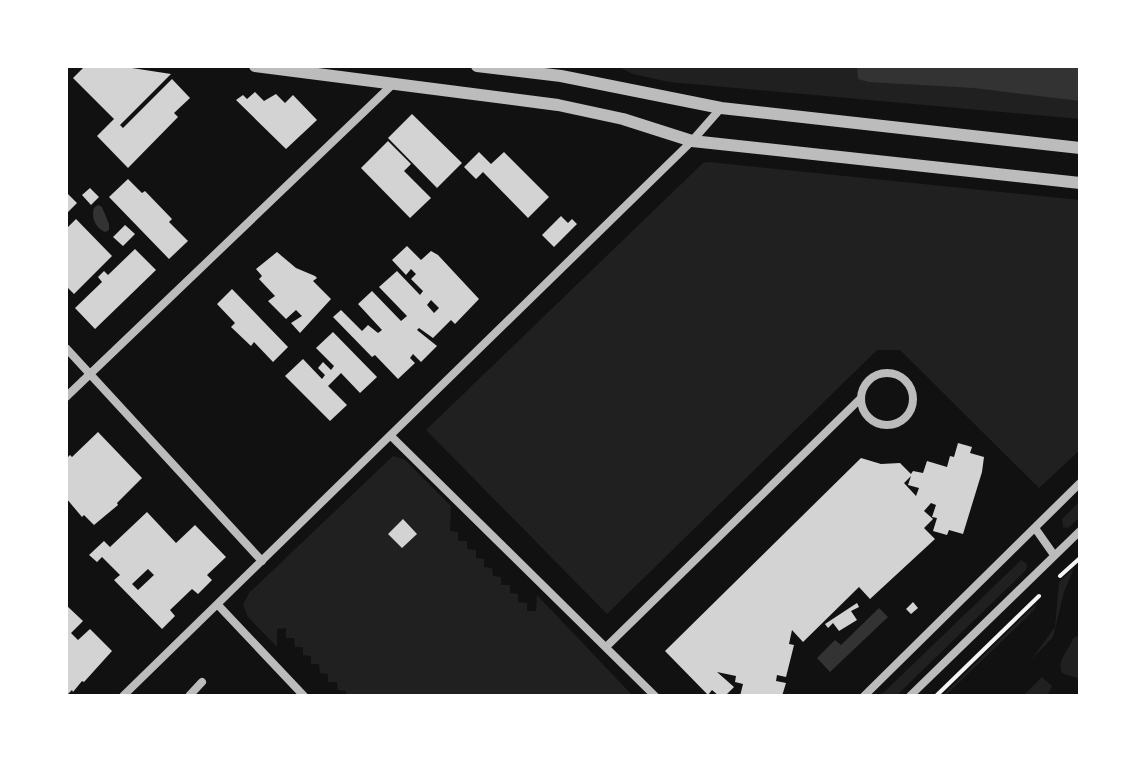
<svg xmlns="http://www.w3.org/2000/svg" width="1146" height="762" font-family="Helvetica,sans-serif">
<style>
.green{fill:#202020}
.water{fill:#333}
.building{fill:#d3d3d3;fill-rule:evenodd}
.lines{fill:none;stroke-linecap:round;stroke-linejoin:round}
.path{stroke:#f5f5f5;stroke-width:4}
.minor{stroke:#bcbcbc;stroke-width:8}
.tertiary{stroke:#bcbcbc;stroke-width:12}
</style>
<rect width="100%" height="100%" fill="#111"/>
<path class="green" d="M616,66H1080V119L669,82L633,74Z
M709,162L1080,200V450L1039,488L900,350H877L607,614L426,430L703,163Z
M393,456L404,459L451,506L450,531L458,532V541H467V549L476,550V558L484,559V567L492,568L493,576L501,577V585H510V593L518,594V602L527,603V611H536L537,595L633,696H346V691L338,690L337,682H328V674L320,673L319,664H311V656L303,655V647H295L294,638H286V628L277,629V647L248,617L243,605L249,593Z
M1080,501V517L1068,528L1063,527L1062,519Z
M1021,560L1027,564L1026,570L896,696H880Z
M1074,568L1064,592L1053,637L1031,660L1055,627L1059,582Z
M1037,603L1034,610L945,696H942Z
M1080,635V679L1062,673C1056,660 1069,651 1073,638Z
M1042,677L1052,686L1047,696H1023Z"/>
<path class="water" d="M857,66H1080V101L974,88L868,82L858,79Z
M98,205L102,207L109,224V230L105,232C95,228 91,217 94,208Z
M879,608L888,617L830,672L817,658L835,640L841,645Z"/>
<path class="building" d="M85,66H119L171,74L120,125L123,128L172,79L190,98L174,113L178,117L128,168L97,136L114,119L73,78Z
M255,92L264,101L276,94L285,103L293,95L317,120L286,149L236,100L243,95L247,99Z
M412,114L462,163L437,188L388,138Z
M388,141L411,164L404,171L431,198L410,218L361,168Z
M479,152L491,164L504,152L549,197L528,218L483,172L476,179L464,167Z
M128,179L142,193L145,191L172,219L169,222L188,241L169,259L109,197Z
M90,188L99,197L91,205L82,195Z
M66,192L77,203L66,214Z
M561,216L568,223L572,219L577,224L554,247L542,235Z
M76,219L112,256L74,294L66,286V229Z
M125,225L135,234L123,246L113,237Z
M407,246L421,260L431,251L438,255L479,299L455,324L451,320L433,338L419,328L417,330L437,346L421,362L413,354L410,358L415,363L398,379L375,355L372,357L333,317L341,310L362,331L368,325L378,333L382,330L358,304L372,291L401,321L407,316L379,287L397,271L420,295L423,291L411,279L416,274L411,269L406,275L392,260ZM431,300L439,308L434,313L427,305Z
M135,249L156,270L95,329L75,308L102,282L98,277L104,271L108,275Z
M277,252L296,268L315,276L317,278L313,281L331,299L300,333L291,323L302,316L296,310L286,319L268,301L275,296L259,279L262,276L256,269Z
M232,289L288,347L273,362L254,342L251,346L231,327L235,323L217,304Z
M333,332L377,377L360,393L341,373L328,386L347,405L330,421L285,376L303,359L322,379L325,375L318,368L323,362L331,370L334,366L316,348Z
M98,432L142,478L117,503L118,505L94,525L84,515L82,517L66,498V459L70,455L72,457Z
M958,443L972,447L970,453L984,457L982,472L963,534L949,530L947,535L933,531L937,518L932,517L936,505L931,503L924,511L933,519L924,528L935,539L870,599L859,587L803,642L792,630L789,644L794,645L786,677L777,675L776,681L786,683L782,696H740L743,684L735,682L736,676L717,672L734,687L725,696H719L712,690L708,695L665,651L861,458L881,464L900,463L911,474L913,471L923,473L927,461L947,467L950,456L954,457ZM911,476L908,485L919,488L916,496L904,483Z
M147,512L176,543L195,525L226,557L207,575L212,580L198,594L192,589L170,610L175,616L162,629L114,580L120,575L102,557L97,562L89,555L104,541L110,547ZM148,569L154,575L138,590L132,584Z
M403,519L417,534L402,548L388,534Z
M913,602L918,608L911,614L906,609Z
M857,603L859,607L851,611L857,620L839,631L833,623L828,628L825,624Z
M66,605L83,621L71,633L78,640L90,629L112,651L84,682L82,681L73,692L72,690L66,696Z"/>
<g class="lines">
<path class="path" d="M1060,576L1080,558
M936,696L1039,596"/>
<path class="minor" d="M66,348L262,561
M861 399a26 26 0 1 1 52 0a26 26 0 1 1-52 0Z
M66,397L393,84
M391,436L655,696
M1035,528L1054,555
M218,605L304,696
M606,647L861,398
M123,696L692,141L721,108
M189,696L202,682
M864,696L1080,483
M910,696L1080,531"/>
<path class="tertiary" d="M255,66L558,105L623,119L692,141L1080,183
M477,66L561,76L721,108L1080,148"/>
</g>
<rect width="1146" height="762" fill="none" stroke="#ffffff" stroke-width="136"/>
</svg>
